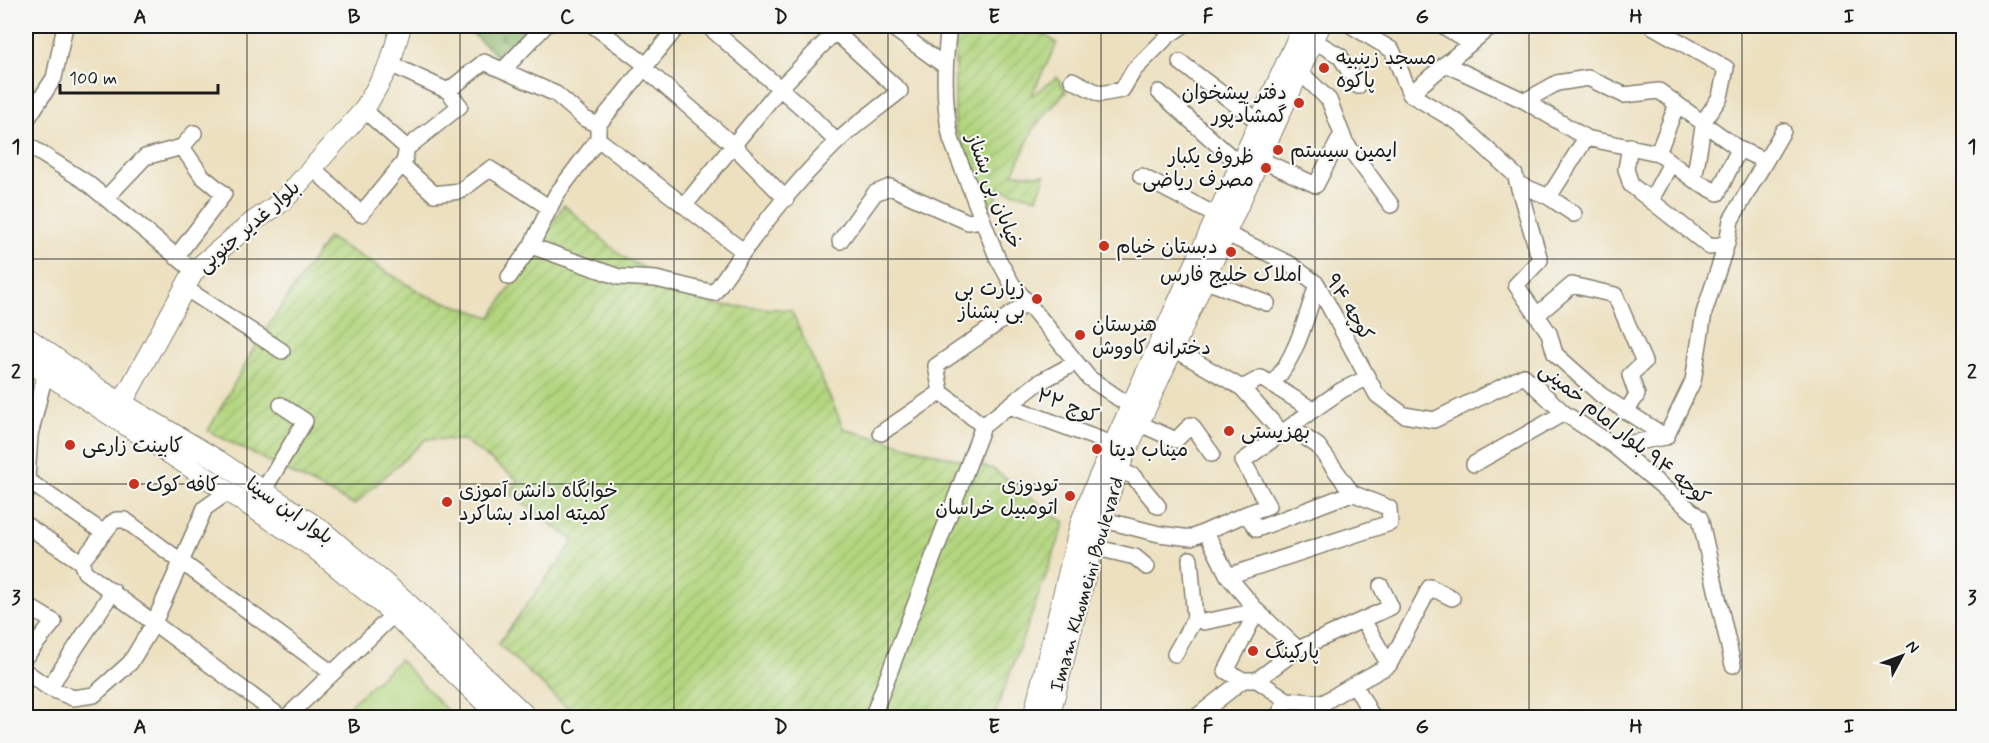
<svg xmlns="http://www.w3.org/2000/svg" width="1989" height="743" font-family="Mynerve,'Playpen Sans Arabic',sans-serif">
<style>
.grass{fill:#b2d57e;stroke:#67784d;stroke-width:1.5}
.forest{fill:url(#forest-firs);stroke:#546944;stroke-width:1.5}
.garden{fill:url(#garden-furrows);stroke:#67784d;stroke-width:1.5}
.lines{fill:none;stroke-linecap:round;stroke-linejoin:round}
.minor-casing{stroke:#847e6e;stroke-width:18}
.major-casing{stroke:#847e6e;stroke-width:22}
.minor{stroke:#fff;stroke-width:15}
.major{stroke:#fff;stroke-width:20}
.grid{fill:none;stroke:#1c1c1c;stroke-width:1.5;stroke-opacity:0.55}
.poi-dot{fill:#c8321e;stroke:#f6f6f2;stroke-width:2}
.labels{text-anchor:middle;stroke-width:4.5;stroke-linejoin:round;paint-order:stroke}
.poi-label{font-size:20px;fill:#1c1c1c;stroke:#f6f6f2;text-anchor:start}
.street-label{font-size:20px;fill:#1c1c1c;stroke:#f6f6f2}
.neatline{fill:none;stroke:#1c1c1c;stroke-width:2}
.grid-label{font-size:20px;text-anchor:middle;font-weight:bold;fill:#1c1c1c}
</style>
<defs>
<pattern id="forest-firs" width="22" height="20" patternUnits="userSpaceOnUse" patternTransform="scale(1.5)"><rect width="22" height="20" fill="#8db66d"/><path d="M5 1l3.5 6h-7zM16 11l3.5 6h-7z" fill="#729359"/></pattern>
<pattern id="garden-furrows" width="10" height="10" patternUnits="userSpaceOnUse" patternTransform="scale(1.5)"><rect width="10" height="10" fill="#b2d57e"/><path d="M-1 1l2-2M0 10L10 0M9 11l2-2" fill="none" stroke="#98b66c"/></pattern>
</defs>
<rect width="100%" height="100%" fill="#f6f6f2"/>
<filter id="ink" filterUnits="userSpaceOnUse"><feTurbulence type="fractalNoise" baseFrequency=".0167" numOctaves="2"/><feDisplacementMap in="SourceGraphic" scale="12" xChannelSelector="R" yChannelSelector="G"/><feConvolveMatrix kernelMatrix="1 2 1 2 8 2 1 2 1" color-interpolation-filters="sRGB"/></filter>
<filter id="wash" filterUnits="userSpaceOnUse"><feTurbulence type="fractalNoise" baseFrequency=".008" numOctaves="4" result="noise"/><feDisplacementMap in="SourceGraphic" scale="24" xChannelSelector="R" yChannelSelector="G"/><feGaussianBlur stdDeviation="1.35" result="paint"/><feColorMatrix in="noise" values="0 0 0 0 0 0 0 0 0 0 0 0 0 0 0 0 0 1.4 0 .05"/><feComposite in="paint" operator="in"/></filter>
<g filter="url(#wash)">
<rect width="100%" height="100%" fill="#ece0bf"/>
<path class="grass" d="M399,659L453,717H337L399,660Z"/>
<path class="forest" d="M464,26H531L498,57Z"/>
<path class="garden" d="M955,26H1031L1057,43L1031,96L1057,77L1066,92L1035,126L1013,174L1045,175L1037,198L999,189L993,208L955,129Z
M564,205L623,257L716,305L791,310L844,429L993,469L1065,523L994,717H577L498,644L574,541L510,493L518,480L463,440L426,439L354,505L208,431L257,343L328,237L425,295L491,317Z"/>
</g>
<g filter="url(#ink)">
<g class="lines">
<g class="minor-casing">
<path id="minor" d="M594,26L646,65
M708,26L806,111L837,142
M890,26L945,66
M949,26C944,63 943,102 951,139L997,257L1012,284L1089,378L1130,406
M1163,26L1169,35L1182,26
M1352,26L1392,50L1410,94
M1443,26L1470,43
M1313,40L1340,56L1358,86
M1180,62L1259,122
M390,64L448,91L484,62L556,94L585,119L598,125
M1445,64L1525,101L1557,83L1588,78L1624,95L1659,91L1739,149L1718,193L1694,180
M644,68L732,144L786,199
M503,70L545,26
M1300,72L1329,100L1345,142L1391,205
M1072,80L1100,94L1122,90L1134,70L1169,35
M1159,92L1240,165
M1410,94L1459,123L1515,175L1540,260L1516,285L1549,333L1555,354L1601,395L1666,437L1693,381L1704,313L1727,243
M1410,94L1491,26
M1525,101L1586,138L1658,153L1694,180L1704,121L1720,97L1726,68L1652,26
M364,110L407,148L460,106L448,91
M26,121L54,78L65,26
M598,139L743,251
M26,144L86,182L194,271
M1630,146L1626,169L1631,185L1710,247L1727,243L1731,220L1783,131
M1739,149L1765,161
M1658,153L1677,104
M1259,159L1316,185L1342,134
M402,165L434,194L460,191L490,169L550,208
M313,168L361,214L404,162L407,148
M1141,176L1217,216
M1518,184L1549,197L1574,214
M1549,197L1586,138
M106,198L145,157L182,147L194,133
M1651,200L1671,163
M684,206L779,89L841,26
M1225,233L1290,264L1317,284L1377,395L1404,415L1434,420L1524,376L1564,413L1614,446L1700,518L1733,665
M840,241L875,193L890,187L968,222L981,220
M531,246L619,277L656,279L714,293C750,241 790,187 836,143C855,124 879,108 900,91L829,26
M176,257L224,194L202,176L182,147
M509,277L531,246L556,195L598,139V125L678,26
M1203,280L1267,303
M185,288L282,351
M1537,315L1572,285L1615,295L1644,362L1630,375L1637,395L1626,412
M1172,348L1242,388L1261,378L1313,410L1290,427L1318,446L1352,493L1389,508L1390,523L1228,576L1206,532
M1273,383C1297,356 1306,318 1317,284
M1242,388L1282,433
M941,392L936,366L1027,303
M1009,406L1112,444
M1313,410L1342,390L1367,378
M1138,423L1176,440L1191,425L1212,454
M1290,427L1243,461L1268,506L1246,514L1257,529L1352,493
M881,433L941,392L983,426L1038,383L1075,363
M1614,446L1666,437
M1474,464L1564,413
M1118,470L1133,476L1158,506
M27,480L104,533
M263,491L305,421L281,405
M26,494L30,435L45,374
M1100,519L1159,534L1191,538L1246,514
M26,525L81,562L85,572L282,718
M1093,547L1135,557L1147,567
M1190,559L1195,618L1204,622L1257,611L1298,649L1257,680
M81,562L112,523L116,520H125L332,673
M1228,576L1257,611L1226,671L1243,680H1257L1287,700L1324,703C1345,688 1367,678 1389,665L1363,620
M26,605L54,622L26,656
M1298,649L1391,607L1381,586
M1175,654L1195,618
M1389,665L1430,587L1452,598
M26,672L49,688L73,698L94,695L130,663L153,625L205,508L228,492
M1355,685L1373,718
M49,688L113,591
M286,718L394,614
M872,718L983,426
M1195,718L1243,680
M1277,718L1287,700"/>
</g>
<g class="major-casing">
<path id="major" d="M26,337L100,390L219,461L321,530L402,598L528,718
M26,360L313,547L394,614L501,718
M122,403L194,271L254,221L283,201L364,110L390,64L401,26
M1033,718L1081,522L1094,488L1303,26
M1049,718L1098,525L1123,458L1320,26"/>
</g>
<use href="#minor" class="minor"/>
<use href="#major" class="major"/>
</g>
</g>
<path class="grid" d="M247,26V718M460,26V718M674,26V718M888,26V718M1101,26V718M1315,26V718M1529,26V718M1742,26V718M26,259H1964M26,484H1964"/>
<g class="poi-dot">
<circle cx="1324" cy="68" r="6"/>
<circle cx="1299" cy="103" r="6"/>
<circle cx="1278" cy="150" r="6"/>
<circle cx="1266" cy="168" r="6"/>
<circle cx="1104" cy="246" r="6"/>
<circle cx="1231" cy="252" r="6"/>
<circle cx="1037" cy="299" r="6"/>
<circle cx="1080" cy="335" r="6"/>
<circle cx="1229" cy="431" r="6"/>
<circle cx="70" cy="445" r="6"/>
<circle cx="1097" cy="449" r="6"/>
<circle cx="134" cy="484" r="6"/>
<circle cx="1070" cy="496" r="6"/>
<circle cx="447" cy="502" r="6"/>
<circle cx="1253" cy="651" r="6"/>
</g>
<g class="labels">
<g class="poi-label">
<text x="1336" y="64">مسجد زینبیه<tspan x="1336" dy="23">پاکوه</tspan></text>
<text x="1287" y="99" text-anchor="end">دفتر پیشخوان<tspan x="1287" dy="23">گمشادپور</tspan></text>
<text x="1290" y="157">ایمین سیستم</text>
<text x="1254" y="163" text-anchor="end">ظروف یکبار<tspan x="1254" dy="23">مصرف ریاضی</tspan></text>
<text x="1116" y="253">دبستان خیام</text>
<text x="1231" y="281" text-anchor="middle">املاک خلیج فارس</text>
<text x="1025" y="295" text-anchor="end">زیارت بی<tspan x="1025" dy="23">بی بشناز</tspan></text>
<text x="1092" y="331">هنرستان<tspan x="1092" dy="23">دخترانه کاووش</tspan></text>
<text x="1241" y="438">بهزیستی</text>
<text x="82" y="452">کابینت زارعی</text>
<text x="1109" y="456">میناب دیتا</text>
<text x="146" y="491">کافه کوک</text>
<text x="1058" y="491" text-anchor="end">تودوزی<tspan x="1058" dy="23">اتومبیل خراسان</tspan></text>
<text x="459" y="497">خوابگاه دانش آموزی<tspan x="459" dy="23">کمیته امداد بشاکرد</tspan></text>
<text x="1265" y="658">پارکینگ</text>
</g>
<g class="street-label">
<text transform="translate(995 191) rotate(69)" y="7">خیابان بی بشناز</text>
<text transform="translate(248 226) rotate(-41)" y="7">بلوار غدیر جنوبی</text>
<text transform="translate(1350 307) rotate(59)" y="7">کوچه ۹۴</text>
<text transform="translate(1068 405) rotate(21)" y="7">کوچ ۲۲</text>
<text transform="translate(1625 433) rotate(39)" y="7">کوچه ۹۴ بلوار امام خمینی</text>
<text transform="translate(290 510) rotate(35)" y="7">بلوار ابن سینا</text>
<text transform="translate(1086 584) rotate(-74)" y="7">Imam Khomeini Boulevard</text>
</g>
</g>
<rect width="1989" height="743" fill="none" stroke="#f6f6f2" stroke-width="66"/>
<g transform="translate(1902 656) rotate(49)" stroke="#f6f6f2" stroke-width="4.5" paint-order="stroke">
<path d="M0-4.5L10 22L0 15L-10 22Z" fill="#1c1c1c"/>
<text y="-9" font-size="16" font-weight="bold" text-anchor="middle" fill="#1c1c1c">N</text>
</g>
<path d="M60 84v9h158v-9" fill="none" stroke="#1c1c1c" stroke-width="3"/>
<text x="69" y="84" font-size="18" fill="#1c1c1c" stroke="#f6f6f2" stroke-width="4.5" paint-order="stroke">100 m</text>
<rect x="33" y="33" width="1923" height="677" class="neatline"/>
<g class="grid-label">
<text x="140" y="23">A</text>
<text x="354" y="23">B</text>
<text x="567" y="23">C</text>
<text x="781" y="23">D</text>
<text x="994" y="23">E</text>
<text x="1208" y="23">F</text>
<text x="1422" y="23">G</text>
<text x="1636" y="23">H</text>
<text x="1849" y="23">I</text>
<text x="16" y="153">1</text>
<text x="1972" y="153">1</text>
<text x="16" y="378">2</text>
<text x="1972" y="378">2</text>
<text x="16" y="604">3</text>
<text x="1972" y="604">3</text>
<text x="140" y="733">A</text>
<text x="354" y="733">B</text>
<text x="567" y="733">C</text>
<text x="781" y="733">D</text>
<text x="994" y="733">E</text>
<text x="1208" y="733">F</text>
<text x="1422" y="733">G</text>
<text x="1636" y="733">H</text>
<text x="1849" y="733">I</text>
</g>
</svg>
